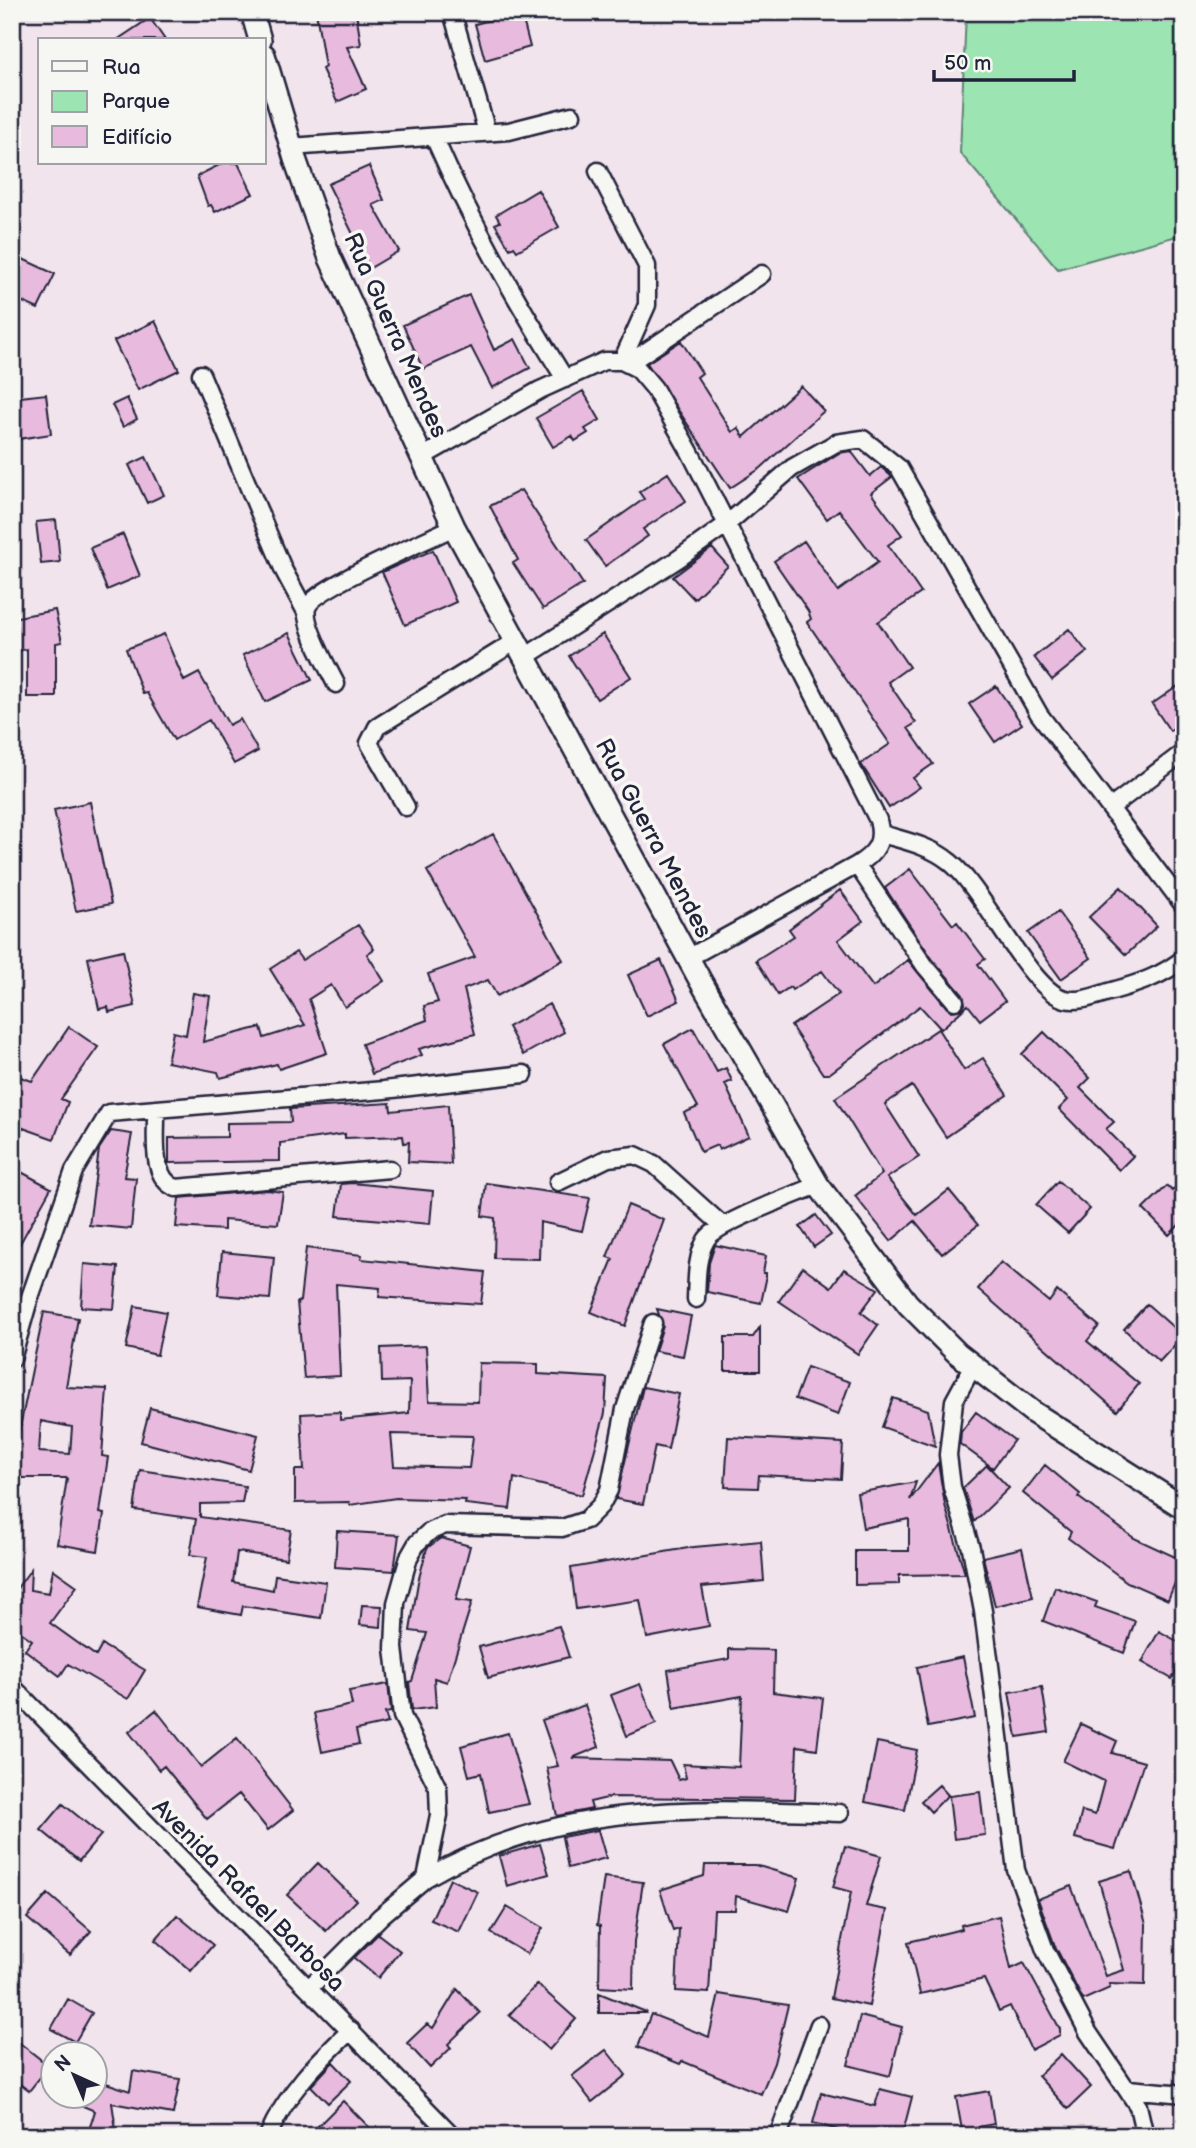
<svg xmlns="http://www.w3.org/2000/svg" width="1196" height="2148" font-family="'Balsamiq Sans',sans-serif">
<style>
.green{fill:#9ce4b2;stroke:#5f8376;stroke-width:2}
.building{fill:#e8bade;stroke:#22223b;stroke-width:2;fill-rule:evenodd}
.lines{fill:none;stroke-linecap:round;stroke-linejoin:round}
.street-casing{stroke:#22223b;stroke-width:21}
.secondary-casing{stroke:#22223b;stroke-width:26}
.street{stroke:#f6f6f2;stroke-width:16}
.secondary{stroke:#f6f6f2;stroke-width:21}
.labels{text-anchor:middle;stroke-width:7;stroke-linejoin:round;paint-order:stroke}
.street-label{font-size:24px;fill:#22223b;stroke:#f6f6f2}
</style>
<rect width="100%" height="100%" fill="#f2e4ec"/>
<filter id="ink" filterUnits="userSpaceOnUse"><feTurbulence type="fractalNoise" baseFrequency=".0143" numOctaves="2"/><feDisplacementMap in="SourceGraphic" scale="14" xChannelSelector="R" yChannelSelector="G"/><feConvolveMatrix kernelMatrix="1 2 1 2 8 2 1 2 1" color-interpolation-filters="sRGB"/></filter>
<g filter="url(#ink)">
<path class="green" d="M966,12H1184V234L1058,269L960,153Z"/>
<path class="building" d="M316,12H356L361,45L347,47L366,89L337,102L322,69L325,67Z
M521,12L530,47L485,60L475,24Z
M150,18L165,40H117Z
M223,163H238L253,194L215,212L211,205L208,206L197,176Z
M369,166L384,200L373,205L399,251L370,268L328,184Z
M538,190L559,227L517,251L514,247L510,249L495,224L500,222L496,215Z
M12,254L55,274L38,309L12,297Z
M469,295L494,350L515,339L530,368L492,388L471,347L423,369L403,325Z
M155,321L179,370L138,390L114,341Z
M681,341L702,373L697,377L732,432L738,428L744,437L801,386L824,411L761,468L730,488L647,363Z
M583,391L600,420L585,429L588,433L575,441L572,436L553,447L536,418Z
M46,394L51,434L12,440V398Z
M127,398L137,419L123,427L112,405Z
M851,451L870,476L881,467L892,477L871,493L902,535L888,545L921,593L878,622L909,667L888,682L916,723L908,728L933,764L913,778L920,787L889,808L861,764L890,744L807,622L811,619L808,611L774,561L804,541L838,591L878,562L839,510L827,519L798,479L839,453Z
M146,457L164,495L147,503L129,465Z
M668,473L686,501L643,529L648,536L605,566L586,540L644,499L639,492Z
M521,490L583,584L543,609L513,563L518,560L490,506Z
M56,520L60,562L41,564L36,522Z
M123,534L140,576L107,590L90,548Z
M712,548L728,566L694,599L673,577Z
M433,550L456,602L405,625L382,572Z
M55,610L62,642L56,643V697H27V649L12,652V618Z
M1069,629L1087,652L1052,680L1034,657Z
M289,633L312,680L265,702L243,655Z
M164,634L184,681L199,673L229,725L240,719L258,751L234,764L209,720L174,740L147,693L143,694L126,649Z
M603,634L631,677L597,699L569,656Z
M1184,682V722L1170,731L1152,704Z
M996,686L1022,724L995,742L969,704Z
M90,802L111,904L76,911L54,810Z
M493,834L563,960L497,996L488,980L464,989L475,1034L419,1049L422,1055L372,1074L362,1044L427,1020L424,1006L438,1002L428,974L475,957L427,871Z
M910,869L953,925L957,922L985,959L978,964L1005,1001L980,1020L968,1005L941,1029L920,1006L829,1074H823L791,1026L839,994L822,971L792,990L790,987L778,995L756,960L794,936L789,929L840,890L863,921L838,940L873,987L908,960L947,1008L952,1011L961,1009L965,1004L963,995L933,960L885,888Z
M1121,887L1157,926L1126,955L1089,917Z
M1058,912L1091,958L1061,979L1028,933Z
M358,925L374,949L367,954L384,981L345,1007L331,985L309,999L327,1053L279,1069L277,1064L220,1078L218,1072L167,1062L173,1032L186,1035L193,993L210,996L203,1042L261,1027L264,1038L305,1025L270,969L296,952L302,960Z
M123,950L135,1006L109,1012L108,1007L99,1009L88,958Z
M661,960L679,1001L647,1016L628,975Z
M549,1004L564,1032L523,1055L508,1027Z
M69,1027L98,1047L61,1099L68,1102L54,1139L12,1124V1074L32,1081Z
M693,1028L717,1072L726,1068L732,1081L725,1084L749,1136L719,1150L717,1145L701,1152L684,1113L698,1107L664,1044Z
M938,1029L964,1070L983,1058L1007,1095L946,1137L912,1086L885,1104L919,1157L887,1178L917,1215L949,1190L978,1225L942,1254L915,1221L891,1241L855,1196L882,1174L835,1098Z
M1044,1032L1090,1078L1080,1088L1114,1122L1106,1129L1133,1156L1119,1170L1059,1109L1068,1100L1022,1054Z
M390,1103L391,1111L448,1105L451,1164L408,1162L409,1142L404,1143L403,1136L345,1138V1134L280,1143V1161L169,1163V1138L227,1137V1123L291,1122L290,1109Z
M111,1131L132,1134L124,1177L136,1178L131,1229L89,1225L99,1149Z
M12,1167L51,1188L12,1258Z
M1184,1179V1220L1169,1235L1143,1209L1167,1186L1172,1191Z
M1058,1181L1090,1209L1068,1233L1036,1205Z
M352,1183L433,1191L430,1224L337,1216L341,1184Z
M486,1183L590,1198L582,1231L540,1222L539,1259L494,1258L495,1218L482,1216Z
M267,1190L283,1192L278,1224L224,1220V1230L176,1227L179,1198Z
M628,1205L664,1220L625,1326L591,1312L613,1259L607,1257Z
M816,1215L831,1235L814,1247L800,1227Z
M715,1245L766,1256L763,1273H766V1280L761,1303L707,1292L709,1263Z
M306,1248L362,1255L361,1259L485,1272L481,1304L379,1297L380,1288L336,1284L340,1376L304,1378L297,1302L300,1301Z
M222,1252L274,1257L270,1299L218,1295Z
M1001,1262L1049,1302L1057,1291L1099,1326L1087,1341L1139,1384L1117,1411L978,1289Z
M84,1264L118,1267L114,1309L81,1307Z
M803,1267L831,1287L844,1269L878,1289L861,1312L878,1325L858,1354L779,1301Z
M1147,1304L1183,1336L1159,1362L1124,1329Z
M135,1306L166,1312L157,1355L126,1348Z
M657,1309L691,1316L683,1356L655,1351L663,1326Z
M44,1312L78,1318L66,1387L107,1389L102,1456L108,1457L100,1513L104,1514L98,1551L57,1544L67,1478H12V1437H18ZM41,1421L72,1427L70,1454L39,1452Z
M760,1327V1371H725V1337H753Z
M426,1346L429,1401L478,1402L479,1363L538,1364V1374L607,1378L605,1413L582,1495L514,1478L510,1509L465,1504L466,1500L396,1498L350,1505L349,1502L295,1503V1470H304L301,1414L340,1412V1420L409,1413L410,1381L382,1382L381,1348ZM391,1434L473,1436L469,1468L394,1466Z
M807,1367L850,1382L838,1415L795,1399Z
M643,1387L679,1394L668,1449L655,1446L643,1504L616,1499Z
M893,1398L928,1410L935,1446L882,1427Z
M150,1408L258,1435L249,1470L141,1442Z
M976,1412L1014,1440L993,1468L960,1444L961,1432Z
M728,1437L843,1443L841,1479L759,1475L758,1488L725,1487Z
M938,1463L945,1505L965,1574L899,1575V1584L855,1585V1551H909V1519L863,1528L857,1493L916,1482L910,1500Z
M987,1465L1009,1488L974,1522L963,1488Z
M1045,1465L1080,1494L1078,1497L1134,1538L1184,1561L1168,1600L1127,1582L1068,1538L1071,1532L1023,1493Z
M140,1470L245,1486L242,1503L200,1504V1517L291,1530L286,1559L237,1552L233,1582L273,1590L275,1575L326,1582L321,1618L243,1606L241,1615L197,1607L207,1557L190,1555L196,1519L134,1510Z
M337,1531L399,1535L394,1571L335,1567Z
M441,1538L470,1546L456,1600L472,1602L447,1682L434,1678L436,1707L412,1710L409,1682L412,1681L427,1633L410,1631L418,1582L427,1548Z
M761,1541L764,1581L702,1587L709,1626L647,1638L640,1600L576,1609L571,1568L694,1547Z
M1022,1548L1033,1597L995,1606L983,1557Z
M31,1569L30,1590L49,1593L53,1569L77,1586L50,1623L96,1656L102,1645L145,1670L128,1699L68,1664L60,1676L25,1650L32,1640L12,1626V1595Z
M1055,1587L1097,1602L1095,1607L1135,1621L1124,1653L1043,1621Z
M362,1605L382,1606L381,1627L360,1625Z
M559,1626L569,1657L488,1678L479,1647Z
M1159,1631L1184,1645V1658L1172,1679L1142,1662Z
M729,1649L774,1650L773,1692L823,1698L817,1749L797,1746L795,1799L611,1797L590,1802L592,1809L557,1816L547,1768L558,1766L542,1720L585,1705L599,1747L572,1758L670,1761L679,1780L686,1778L683,1764L739,1767L742,1696L674,1708L668,1670L729,1659Z
M963,1657L975,1718L928,1727L917,1667Z
M388,1684L391,1712L385,1713L388,1723L356,1730L359,1744L322,1752L314,1713L352,1705L349,1691Z
M640,1684L656,1724L627,1736L611,1695Z
M1042,1687L1049,1732L1017,1737L1009,1692Z
M156,1710L201,1767L237,1738L293,1810L268,1830L239,1794L207,1819L164,1766L159,1770L129,1732Z
M1081,1724L1117,1741L1112,1753L1144,1762L1115,1849L1075,1838L1082,1811L1095,1815L1104,1781L1063,1761Z
M508,1733L529,1804L489,1812L481,1773L469,1776L461,1746Z
M877,1742L917,1750L905,1810L865,1802Z
M939,1785L948,1795L931,1812L921,1801Z
M980,1792L985,1835L954,1839L949,1796Z
M63,1804L101,1835L79,1861L41,1830Z
M598,1830L606,1858L568,1868L562,1837Z
M540,1844L549,1874L507,1886L499,1856Z
M845,1846L881,1856L866,1906L887,1910L869,2006L831,1998L851,1892L833,1887Z
M318,1863L356,1900L326,1931L287,1895Z
M705,1865H755L799,1878L789,1911L736,1896L735,1910H714L709,1993L676,1991L679,1929L673,1931L660,1890L704,1876Z
M1131,1871L1146,1924L1145,1985L1109,1984L1110,1988L1083,2000L1055,1946L1038,1899L1071,1886L1106,1976L1124,1970L1099,1881Z
M604,1877L643,1882L634,1942L633,1989L599,1987L600,1926L597,1925Z
M450,1879L478,1892L459,1932L431,1920Z
M48,1894L91,1931L70,1955L27,1918Z
M507,1907L543,1928L527,1954L491,1933Z
M177,1915L213,1945L191,1971L155,1940Z
M999,1916L1011,1969L1024,1963L1060,2029V2035L1031,2050L1010,2006L999,2011L984,1979L920,1994L908,1942L962,1929L961,1925Z
M378,1934L400,1951L378,1978L354,1958Z
M537,1984L576,2019L549,2050L509,2015Z
M457,1989L480,2013L448,2044L451,2048L430,2068L407,2043L427,2024L433,2028Z
M599,1993L646,2012V2013H599Z
M719,1994L788,2005L774,2063L761,2094L682,2061L680,2064L638,2047L651,2014L709,2037Z
M68,1999L92,2013L75,2042L51,2029Z
M860,2016L902,2027L890,2076L848,2065Z
M12,2037L49,2066L29,2091L12,2078Z
M606,2050L626,2075L592,2102L572,2076Z
M1061,2054L1091,2087L1068,2109L1038,2076Z
M333,2062L351,2081L328,2103L311,2086Z
M133,2071L180,2079L173,2114L112,2103L117,2136H87L95,2111L59,2096H94V2079L130,2091Z
M880,2089L912,2097L902,2136H876L854,2130L853,2134L813,2123L821,2093L875,2106Z
M989,2091L994,2124L962,2130L956,2097Z
M343,2101L378,2136H325L317,2127Z"/>
<g class="lines">
<g class="street-casing">
<path id="street" d="M452,12L487,132
M434,137C471,222 516,301 565,379
M291,147L509,131L572,115
M598,171L647,266V305L622,361
M629,363L762,274
M201,374L284,571L306,612
M422,457L540,390L604,361H622L638,369L654,388L690,452L878,820C884,842 876,853 857,865L688,958
M525,657L678,559L727,524L792,468L836,443L863,439L899,468L1039,714L1184,906
M336,684C328,668 303,624 307,608C313,588 430,539 454,527
M406,807L369,743L377,727L516,641
M1110,808L1184,752
M882,834C905,841 931,846 950,862C984,889 1030,991 1065,999C1080,1003 1098,995 1112,991C1137,984 1163,976 1184,958
M857,865L925,966L955,1001
M156,1109C157,1133 149,1178 176,1188L390,1169
M558,1182L608,1158L635,1155L654,1164L722,1225
M696,1299C697,1279 696,1258 706,1240C715,1223 795,1195 818,1185
M12,1359L28,1303L74,1171L109,1113L384,1090L524,1074
M973,1366L954,1401L948,1455L952,1487L971,1548L983,1611L1016,1870L1045,1950L1088,2032L1138,2106L1145,2136
M12,1686L453,2136
M426,1878C558,1801 693,1808 840,1813
M309,1988L381,1916L426,1878L439,1815L438,1788L402,1716L394,1648L396,1603L409,1557L417,1543L429,1532L445,1525L562,1528L586,1520L601,1505L609,1490L625,1409L653,1323
M1128,2089L1184,2094
M268,2136C286,2093 317,2062 351,2030
M778,2136L819,2025"/>
</g>
<g class="secondary-casing">
<path id="secondary" d="M252,12L260,40
M264,55L295,159L330,258L454,527L700,980L818,1185L908,1304L957,1353L1034,1413L1184,1508"/>
</g>
<use href="#street" class="street"/>
<use href="#secondary" class="secondary"/>
</g>
</g>
<g class="labels">
<g class="street-label">
<text transform="translate(396 335) rotate(66)" y="8">Rua Guerra Mendes</text>
<text transform="translate(654 838) rotate(62)" y="8">Rua Guerra Mendes</text>
<text transform="translate(249 1895) rotate(45)" y="8">Avenida Rafael Barbosa</text>
</g>
</g>
<rect width="1196" height="2148" fill="none" stroke="#f6f6f2" stroke-width="42"/>
<rect x="21" y="21" width="1154" height="2106" fill="none" stroke="#22223b" stroke-width="2.5" filter="url(#ink)"/>
<rect x="38" y="38" width="228" height="126" fill="#f6f6f2" stroke="#a1a1a9" stroke-width="2"/>
<rect x="52" y="61" width="35" height="10" fill="#f6f6f2" stroke="#a1a1a9" stroke-width="2"/>
<text x="102" y="74" font-size="21" fill="#22223b">Rua</text>
<rect x="52" y="91" width="35" height="21" fill="#9ce4b2" stroke="#a1a1a9" stroke-width="2"/>
<text x="102" y="108" font-size="21" fill="#22223b">Parque</text>
<rect x="52" y="126" width="35" height="21" fill="#e8bade" stroke="#a1a1a9" stroke-width="2"/>
<text x="102" y="144" font-size="21" fill="#22223b">Edifício</text>
<g transform="translate(74 2075) rotate(316)"><circle r="33" fill="#f6f6f2" stroke="#a1a1a9" stroke-width="2"/>
<path d="M0-5L12 26L0 18L-12 26Z" fill="#22223b"/>
<text y="-10" font-size="19" font-weight="bold" text-anchor="middle" fill="#22223b">N</text>
</g>
<path d="M934 70v10h140v-10" fill="none" stroke="#22223b" stroke-width="3.5"/>
<text x="944" y="70" font-size="21" fill="#22223b" stroke="#f6f6f2" stroke-width="5" paint-order="stroke">50 m</text>
</svg>
